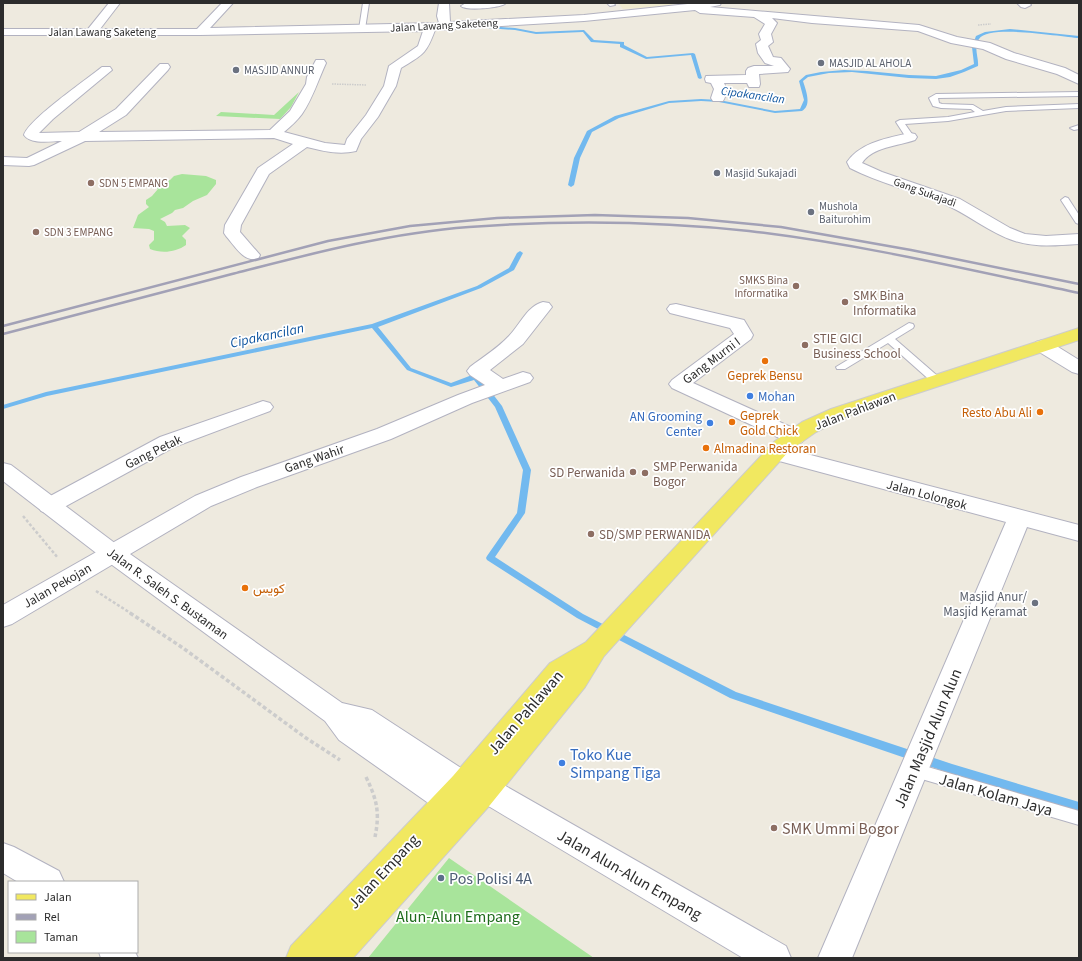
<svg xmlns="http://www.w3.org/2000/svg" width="1082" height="961" font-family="'Source Sans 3',Vazirmatn,sans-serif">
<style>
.education{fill:#efeace}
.green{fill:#a8e49b}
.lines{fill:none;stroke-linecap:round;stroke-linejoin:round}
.stream{fill:#72b9ef;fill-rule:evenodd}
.service-casing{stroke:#b2b2c0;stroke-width:2}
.minor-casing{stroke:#b2b2c0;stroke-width:2}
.secondary-casing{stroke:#b2b2c0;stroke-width:2}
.primary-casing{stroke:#ccc;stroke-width:2}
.path-far2{stroke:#ccc;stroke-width:1.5;stroke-dasharray:1.5 1;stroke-linecap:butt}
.path-far1{stroke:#ccc;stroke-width:2.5;stroke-dasharray:3 2;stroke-linecap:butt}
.path{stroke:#ccc;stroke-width:3.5;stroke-dasharray:4 2.5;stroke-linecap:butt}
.service{fill:#fff;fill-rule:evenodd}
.minor{fill:#fff;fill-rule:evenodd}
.secondary{fill:#fff;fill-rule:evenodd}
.primary{fill:#f1e860;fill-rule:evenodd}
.rail{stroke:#a2a1b6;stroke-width:2.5}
.worship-dot{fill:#6b7280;stroke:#fff;stroke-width:1.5}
.education-dot{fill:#8d6e63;stroke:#fff;stroke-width:1.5}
.food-dot{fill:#e8710a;stroke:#fff;stroke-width:1.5}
.shop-dot{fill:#3f7fe0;stroke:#fff;stroke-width:1.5}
.service-dot{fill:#5c6f8a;stroke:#fff;stroke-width:1.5}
.labels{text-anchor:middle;stroke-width:3.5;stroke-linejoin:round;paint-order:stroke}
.far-street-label{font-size:11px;fill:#2c2c2c;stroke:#fff}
.far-worship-label{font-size:11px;fill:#5b616d;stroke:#fff;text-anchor:start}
.far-education-label{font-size:11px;fill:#785e54;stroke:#fff;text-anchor:start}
.far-water-label{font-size:12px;font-style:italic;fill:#0d549f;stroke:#fff}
.education-label{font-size:13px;fill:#785e54;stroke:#fff;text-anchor:start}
.street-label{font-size:13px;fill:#2c2c2c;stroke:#fff}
.food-label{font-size:13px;fill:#c56008;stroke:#fff;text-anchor:start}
.shop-label{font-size:13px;fill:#366cbe;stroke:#fff;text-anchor:start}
.worship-label{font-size:13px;fill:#5b616d;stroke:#fff;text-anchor:end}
.water-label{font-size:14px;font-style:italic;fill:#0d549f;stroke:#fff}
.near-street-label{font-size:16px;fill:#2c2c2c;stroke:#fff}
.near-shop-label{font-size:16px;fill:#366cbe;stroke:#fff;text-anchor:start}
.near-education-label{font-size:16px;fill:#785e54;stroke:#fff;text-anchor:start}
.near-service-label{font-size:16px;fill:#4e5e75;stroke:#fff;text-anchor:start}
.near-park-label{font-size:16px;fill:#1d6b1b;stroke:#fff}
</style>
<rect width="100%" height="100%" fill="#eeeadf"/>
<path class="education" d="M618,3H670L674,6L623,9Z"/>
<path class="green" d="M299,92L291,107L280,119L216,116L221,112L274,115Z
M182,174L206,176L216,180V184L207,195L193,201L183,208L175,210L172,213L160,219L165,222L167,226L185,225L190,228L182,236L186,240V245C176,252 162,254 150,249L149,245L154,240V231L149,229L133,228L138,215L149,207L146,204V200L152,196L158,189L154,186L152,183L170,180L174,176Z
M449,858L594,958H368Z"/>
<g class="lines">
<path class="stream" d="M488,26L515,28L536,32L584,30L594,40L624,42V45L647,57L693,53L695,54L702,78L700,79L698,78L691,55L646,59L620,47V44L591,42L583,32L536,34L515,30L487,28L486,27Z
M1010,29L1079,36V38C1061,37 989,24 979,39C973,47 979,58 978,66L964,72L950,77L936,79L909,78L852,72L829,73L808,77L803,81C806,91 812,105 802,111L775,113L719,102L701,101L669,103L619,118L592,132L580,158L574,185L571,187L568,185L574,158L587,131L615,116L669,101L701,99L719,100L775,111L800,109L804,100L799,81L806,75L821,72L844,70L867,71L909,75L936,76L961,70L974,64L972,47L976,36L985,32Z
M520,251L523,253L514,270L481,288L378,327L411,368L451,383L472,375H478L502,406L531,470L525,513L495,557L583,614L736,692L952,764L1079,802V812L952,774L730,698L577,618L487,560L486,558L487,556L517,513L523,470L495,407L474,380L451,387L407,370L372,328L47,396L3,409V405L46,392L372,324L477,286L509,268L517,253Z"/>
<g class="service-casing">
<path id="service" d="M363,3H369L365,29L362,31L359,29Z
M607,3H613L615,5L610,6Z
M1079,92V96L938,98L939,103L942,104L973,105L983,111L1006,107L1079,104V108L1006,111L948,121L905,124L914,137L910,139H907L896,122L900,120L948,117L975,112L971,109L941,108L933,106L929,98L936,94Z
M1079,125V129L1074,130L1070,128Z
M1065,197L1068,198L1079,215V224L1076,223L1061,200Z
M909,323L913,324L914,326L913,328L895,339L941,379L942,381L941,383H933L888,343L845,369H837L836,367Z
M914,763L1079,811V825L908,775L906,770L908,765Z"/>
</g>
<g class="minor-casing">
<path id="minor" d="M109,3H120L100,29H197L222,3H233L210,28L439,23L437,16L439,3H449L450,22L584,15L697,3H721L720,5L710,7L919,25L957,37L990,43L1014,53L1065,68L1079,75V84L1057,74L1006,59L983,49L951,43L918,31L812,23L772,18L777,23L771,34L773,42L768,46L773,57L781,58L790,69L788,72L759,74L760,84L759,87H749L747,83H724C727,89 727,95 723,101H713L711,98L714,89L711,83L706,82L705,79L706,76L746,75V71L748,68L754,66H774L765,63L758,53L756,44L761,40L759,34L765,24L754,17L700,13L695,10L584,21L435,30C426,55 422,55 401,68L396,86L378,117L361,139L356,151C339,155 323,151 307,147L269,174L241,225L240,232L260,255L258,259C243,262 235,246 226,236L224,233L225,225L258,168L293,144L274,138L85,141L34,165L29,166L3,165V157L27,158L62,141C51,141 31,145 24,135C29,119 86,80 102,67H110L112,70L53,119L39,133L79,132L116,109L160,64H168L170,67L168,70L126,115L99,132L270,130L290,111L306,84L307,77L316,60H324L326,63C318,80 313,98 302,114C297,121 290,127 284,132L325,143L345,145L347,139L366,115L384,86L389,66L418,46L423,31L200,35H3V29H88Z
M466,3H506C502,8 466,11 461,6Z
M1017,3H1029L1031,5L1025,8L1021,7Z
M910,133L915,134L917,137L915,140C898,146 872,147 862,163L882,172L960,199L1010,228L1025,234L1046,236L1079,234V244C1057,245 1036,248 1015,241C989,233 967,213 942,203C911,190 879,183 850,168L847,162C861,142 888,138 910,133Z
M543,302L549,303L552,307L523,344L490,370L503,379L523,372L530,374L533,378L530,382L472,403L391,439L257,487L211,506L12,624L3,627V605L195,496L241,477L377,429L458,395L485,385L470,375L467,371L470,367C483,357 498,348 509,336C520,325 527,306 543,302Z
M676,304L744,320L753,335L751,339L693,383L802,432L805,437L802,442L795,444L788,442L672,388L669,384L672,380L734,334L730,328L670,313L667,309L670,305Z
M1043,340L1050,342L1079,360V374L1072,372L1036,350L1034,346L1036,342Z
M263,401L270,403L273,407L270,411L174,447L57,511L49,514L41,511L38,506L41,501L160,437Z
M776,446L1079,525V541L1027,527L852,958H818L1006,522L768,458L765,453L768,448Z
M485,776L495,780L786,946L791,958H743L475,798L470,789L475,780Z
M3,843L14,847L59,871L64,882H18L3,873Z
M99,952H135L138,958H101Z"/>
</g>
<g class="secondary-casing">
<path id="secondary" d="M3,463L11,465L120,547L342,703L372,710L487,785L492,794L487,803L477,807L474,806L476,810L471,819L461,823L451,819L339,740L325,721L104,559L3,481Z"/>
</g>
<g class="primary-casing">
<path id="primary" d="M1079,328V340L845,417L816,432L789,451L604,656L585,687L490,805L353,958H286L291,946L453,776L550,663L586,642L775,441L802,422L831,409Z"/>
</g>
<path class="path-far2" d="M978,25L991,24
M332,84L367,85"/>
<path class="path-far1" d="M23,516L58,558
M96,591L132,614"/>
<path class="path" d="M130,613L183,648L306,738L340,760
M366,777C377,800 380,812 375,837"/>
<use href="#service" class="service"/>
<use href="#minor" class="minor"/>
<use href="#secondary" class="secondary"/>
<use href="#primary" class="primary"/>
<path class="rail" d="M3,326L328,241L410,226L497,218L595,215L688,218L781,227L911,250L1079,284
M3,334C79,314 156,294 232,274C310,254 389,233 469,227C562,220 657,221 749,231C860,244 970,270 1079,293"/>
</g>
<g class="worship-dot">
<circle cx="821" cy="63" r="4"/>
<circle cx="236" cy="70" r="4"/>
<circle cx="717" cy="173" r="4"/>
<circle cx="811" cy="212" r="4"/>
<circle cx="1035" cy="603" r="4"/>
</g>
<g class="education-dot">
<circle cx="91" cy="183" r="4"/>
<circle cx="36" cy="232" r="4"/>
<circle cx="796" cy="286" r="4"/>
<circle cx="845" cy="302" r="4"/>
<circle cx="805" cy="345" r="4"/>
<circle cx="633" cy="472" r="4"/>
<circle cx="645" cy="473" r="4"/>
<circle cx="591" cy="534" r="4"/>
<circle cx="774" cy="828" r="4"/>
</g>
<g class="food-dot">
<circle cx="765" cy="361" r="4"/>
<circle cx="1040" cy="412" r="4"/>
<circle cx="732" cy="422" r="4"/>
<circle cx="706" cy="448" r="4"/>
<circle cx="245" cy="588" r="4"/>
</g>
<g class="shop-dot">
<circle cx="750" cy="396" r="4"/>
<circle cx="710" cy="423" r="4"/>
<circle cx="562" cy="763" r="4"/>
</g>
<circle class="service-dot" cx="441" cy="878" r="4"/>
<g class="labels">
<g class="far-street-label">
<text transform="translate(444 25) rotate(-3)" y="4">Jalan Lawang Saketeng</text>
<text x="102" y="36">Jalan Lawang Saketeng</text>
<text transform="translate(925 192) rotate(20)" y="4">Gang Sukajadi</text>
</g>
<g class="far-worship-label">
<text x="829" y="67">MASJID AL AHOLA</text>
<text x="244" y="74">MASJID ANNUR</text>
<text x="725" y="177">Masjid Sukajadi</text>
<text x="819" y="210">Mushola<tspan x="819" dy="13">Baiturohim</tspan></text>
</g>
<g class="far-education-label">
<text x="99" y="187">SDN 5 EMPANG</text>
<text x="44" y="236">SDN 3 EMPANG</text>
<text x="788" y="284" text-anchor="end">SMKS Bina<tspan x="788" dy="13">Informatika</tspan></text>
</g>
<g class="far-water-label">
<text transform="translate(753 95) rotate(8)" y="4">Cipakancilan</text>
</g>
<g class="education-label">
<text x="853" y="300">SMK Bina<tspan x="853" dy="15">Informatika</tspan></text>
<text x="813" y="343">STIE GICI<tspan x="813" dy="15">Business School</tspan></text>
<text x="653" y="471">SMP Perwanida<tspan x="653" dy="15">Bogor</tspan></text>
<text x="625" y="477" text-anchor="end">SD Perwanida</text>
<text x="599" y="539">SD/SMP PERWANIDA</text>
</g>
<g class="street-label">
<text transform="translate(711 360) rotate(-37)" y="5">Gang Murni I</text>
<text transform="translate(855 410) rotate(-21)" y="5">Jalan Pahlawan</text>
<text transform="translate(153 451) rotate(-26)" y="5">Gang Petak</text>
<text transform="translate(314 458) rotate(-19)" y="5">Gang Wahir</text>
<text transform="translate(927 494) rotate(15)" y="5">Jalan Lolongok</text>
<text transform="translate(57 585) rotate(-30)" y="5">Jalan Pekojan</text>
<text transform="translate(168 593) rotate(36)" y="5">Jalan R. Saleh S. Bustaman</text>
</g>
<g class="food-label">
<text x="765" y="380" text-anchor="middle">Geprek Bensu</text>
<text x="1032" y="417" text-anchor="end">Resto Abu Ali</text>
<text x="740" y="420">Geprek<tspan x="740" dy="15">Gold Chick</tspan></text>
<text x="714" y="453">Almadina Restoran</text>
<text x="253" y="593">كويس</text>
</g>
<g class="shop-label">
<text x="758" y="401">Mohan</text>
<text x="702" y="421" text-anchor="end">AN Grooming<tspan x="702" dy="15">Center</tspan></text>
</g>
<g class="worship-label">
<text x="1027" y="601">Masjid Anur/<tspan x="1027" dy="15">Masjid Keramat</tspan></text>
</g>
<g class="water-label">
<text transform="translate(267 335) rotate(-12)" y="5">Cipakancilan</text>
</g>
<g class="near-street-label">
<text transform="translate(525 712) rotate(-49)" y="6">Jalan Pahlawan</text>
<text transform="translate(927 738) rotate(-67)" y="6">Jalan Masjid Alun Alun</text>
<text transform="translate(996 794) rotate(16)" y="6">Jalan Kolam Jaya</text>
<text transform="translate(383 871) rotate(-47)" y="6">Jalan Empang</text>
<text transform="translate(630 874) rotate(30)" y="6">Jalan Alun-Alun Empang</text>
</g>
<g class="near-shop-label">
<text x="570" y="760">Toko Kue<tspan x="570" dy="18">Simpang Tiga</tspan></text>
</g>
<g class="near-education-label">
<text x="782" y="834">SMK Ummi Bogor</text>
</g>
<g class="near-service-label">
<text x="449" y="884">Pos Polisi 4A</text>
</g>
<g class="near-park-label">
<text x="458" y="922">Alun-Alun Empang</text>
</g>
</g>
<rect width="1082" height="961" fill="none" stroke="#2c2c2c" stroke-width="8"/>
<rect x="8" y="881" width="130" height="72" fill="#ffffff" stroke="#ababab"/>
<rect x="16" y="894" width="20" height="6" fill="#f1e860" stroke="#ababab"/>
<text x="44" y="901" font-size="12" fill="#2c2c2c">Jalan</text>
<rect x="16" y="914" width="20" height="6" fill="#a2a1b6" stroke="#ababab"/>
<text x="44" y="921" font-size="12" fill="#2c2c2c">Rel</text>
<rect x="16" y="931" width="20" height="12" fill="#a8e49b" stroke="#ababab"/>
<text x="44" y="941" font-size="12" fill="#2c2c2c">Taman</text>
</svg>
